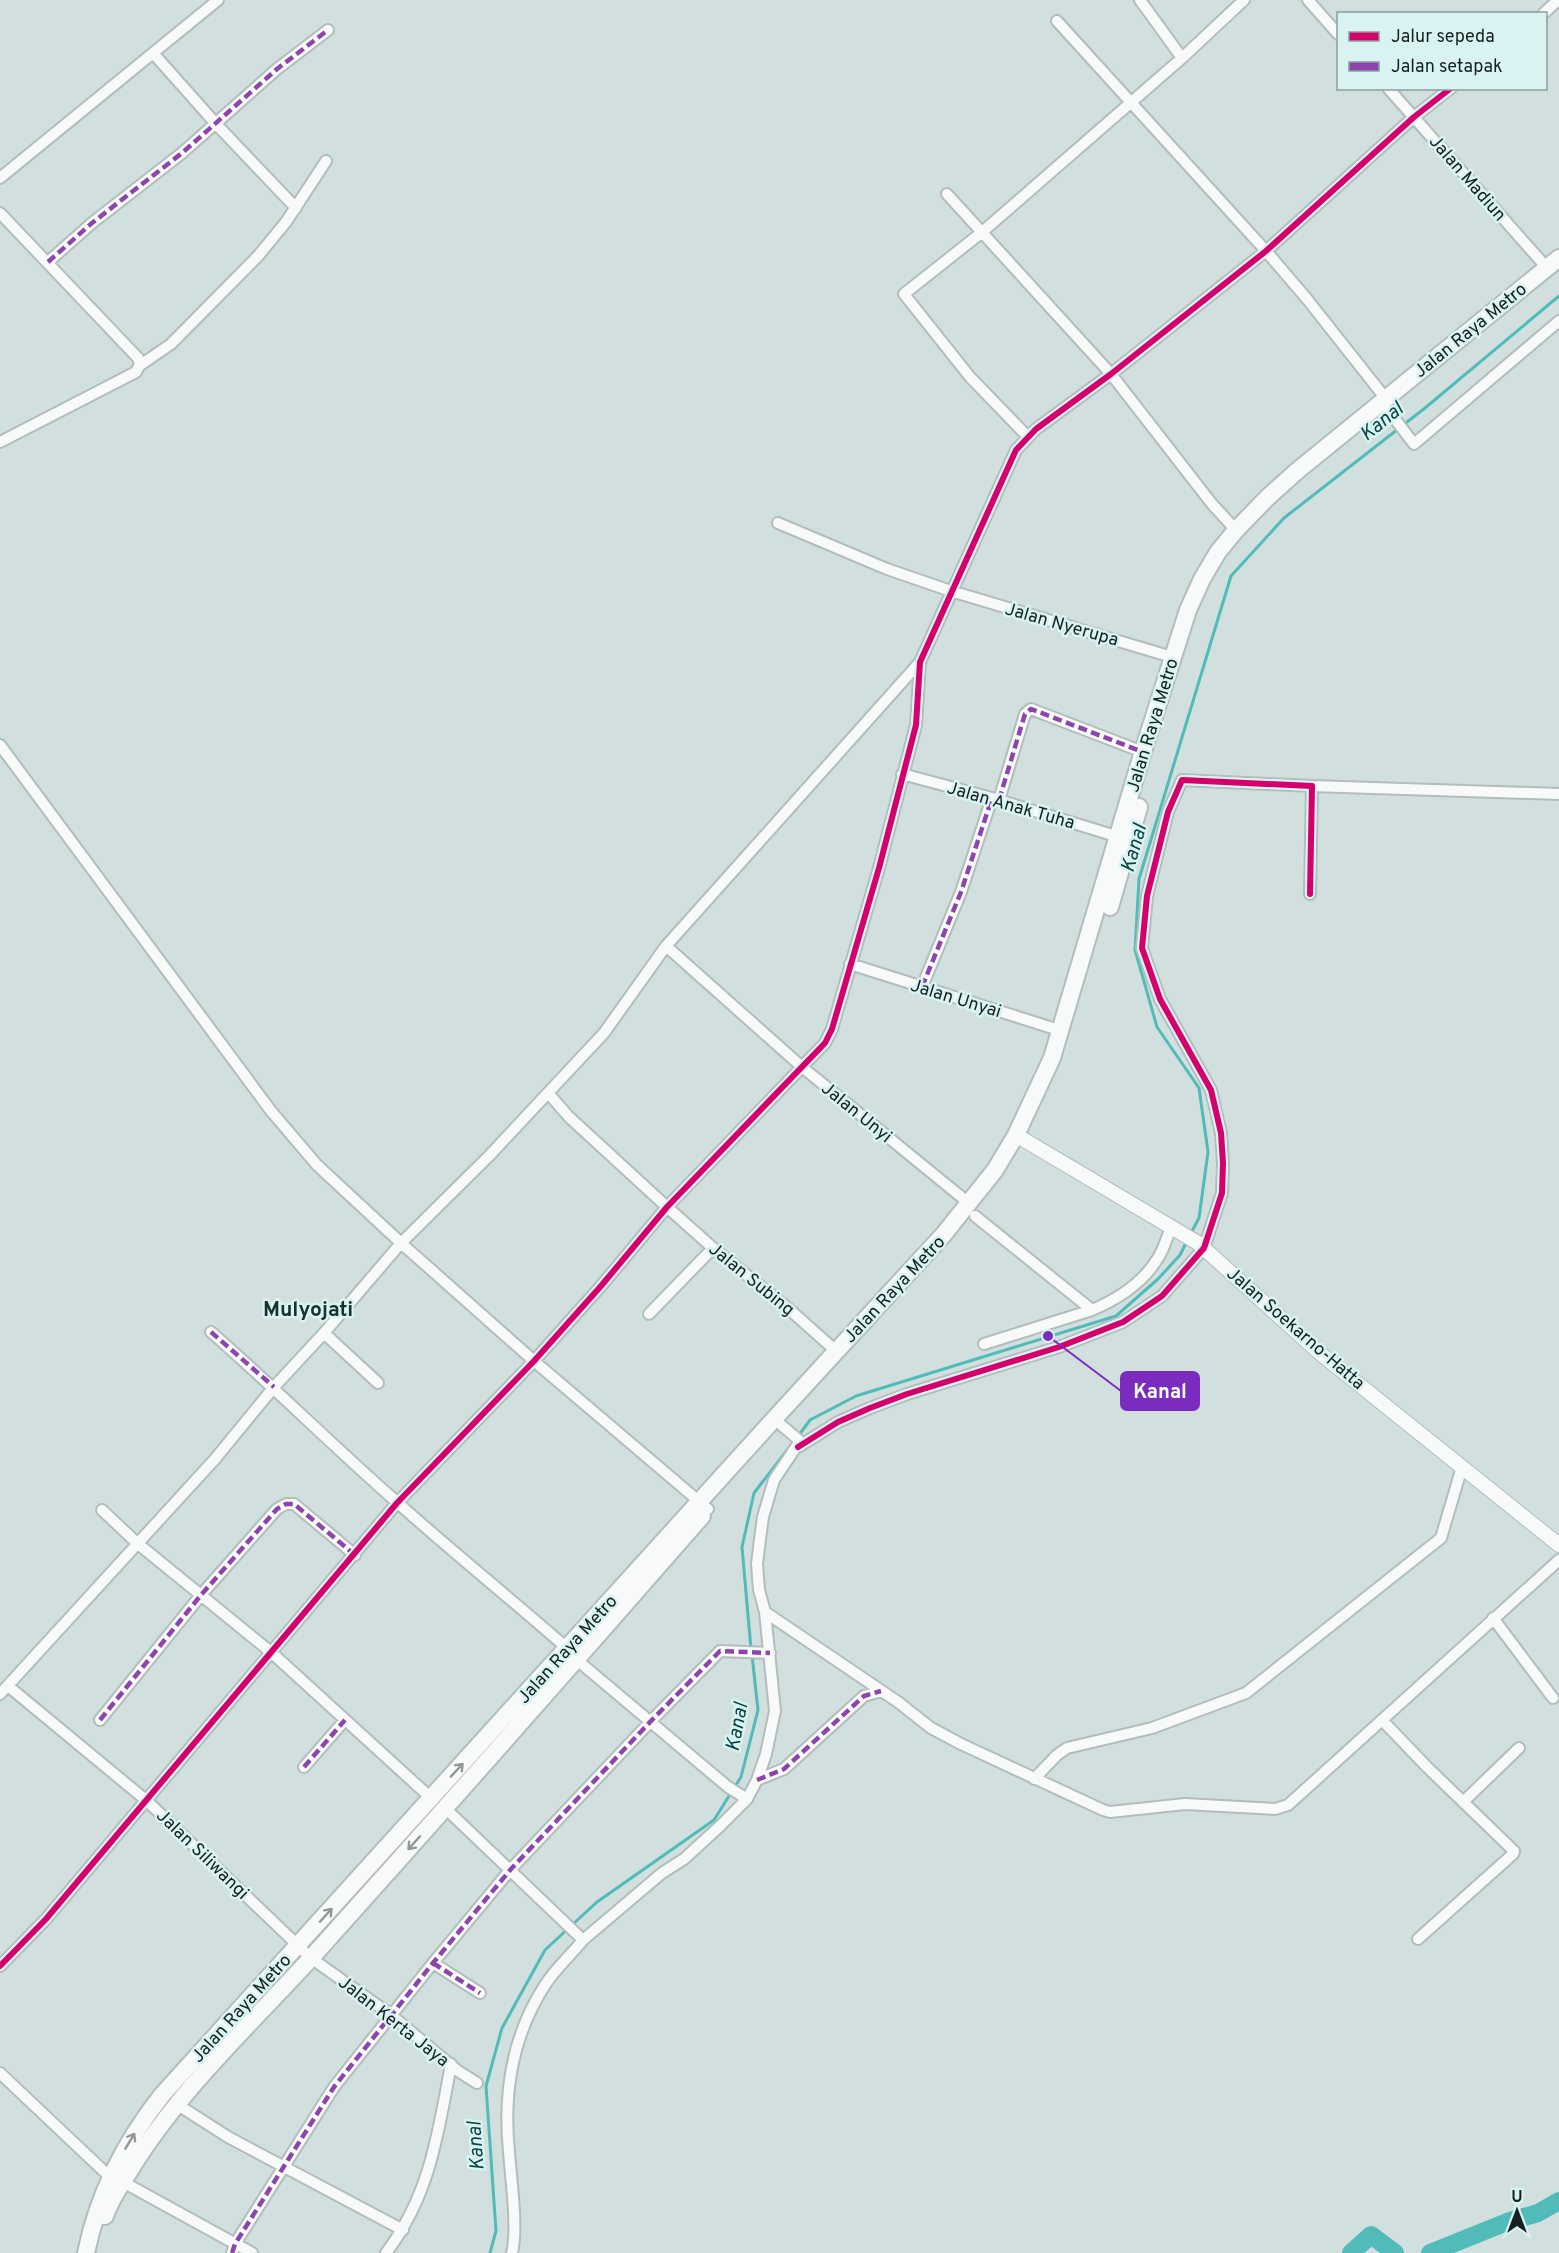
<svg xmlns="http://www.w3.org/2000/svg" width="1559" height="2253" font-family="Overpass,sans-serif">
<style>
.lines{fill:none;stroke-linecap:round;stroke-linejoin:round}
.stream{stroke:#50bbb9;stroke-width:3}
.river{stroke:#50bbb9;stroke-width:18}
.minor-casing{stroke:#b2bdbc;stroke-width:14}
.major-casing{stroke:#b2bdbc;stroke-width:16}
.highway-casing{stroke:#b2bdbc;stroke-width:20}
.minor{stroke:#f8fafa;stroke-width:10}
.major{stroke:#f8fafa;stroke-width:14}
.highway{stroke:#f8fafa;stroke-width:16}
.quiet{stroke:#8e44ad;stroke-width:4.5;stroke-dasharray:9 4.5;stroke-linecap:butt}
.cycleway-casing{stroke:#d8f3f2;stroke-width:10}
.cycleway{stroke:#d6006c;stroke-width:6}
.oneway{stroke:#929897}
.labels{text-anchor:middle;stroke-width:5;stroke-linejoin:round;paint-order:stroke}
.street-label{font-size:18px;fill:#16201f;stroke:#d8f3f2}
.water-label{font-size:20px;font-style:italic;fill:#094544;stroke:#d8f3f2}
.quarter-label{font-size:21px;font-weight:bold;fill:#1a3130;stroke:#d8f3f2}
.leader{fill:none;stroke:#7b2cbf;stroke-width:2}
.callout-dot{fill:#7b2cbf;stroke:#d8f3f2;stroke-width:2}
.callout{fill:#7b2cbf;stroke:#7b2cbf;stroke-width:2}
.callout-label{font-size:20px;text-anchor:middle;font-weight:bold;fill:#fff}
</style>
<rect width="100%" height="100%" fill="#d1e0df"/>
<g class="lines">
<path class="stream" d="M1190,1235L1199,1218L1208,1152L1199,1088L1157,1027L1135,950L1139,879L1231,576L1284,518L1425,408L1559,296
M799,1435L810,1420L856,1396L1116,1316L1158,1279L1180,1255L1187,1241
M751,1649L742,1547L754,1493L795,1440
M490,2253L496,2231L486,2086L502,2028L545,1950L597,1902L714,1820L741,1777L758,1710L752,1655"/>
<path class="river" d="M1351,2253L1371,2235L1395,2253
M1430,2253L1507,2222L1538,2213L1559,2201"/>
<g class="minor-casing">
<path id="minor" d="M1140,0L1182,58
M1308,0L1338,34
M1543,14L1558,0
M1057,21L1266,251L1307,299L1386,399
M153,53L216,124L296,208
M1388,88L1547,268
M0,178L218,0
M947,194L1111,374L1212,504L1236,530
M0,213L138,358L140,364L136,372L0,442
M48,262L92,223L182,153L277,69L328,30
M139,366L171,344L258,256L286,222L326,161
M1388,410L1414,444L1559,321
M1028,437L970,377L904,294L981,233L1182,58L1244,0
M778,523L887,569L951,591L1172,657
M0,745L271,1111L317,1165L401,1243L534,1361L708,1509
M902,774L992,798L1119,837
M1312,786L1559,794
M999,800L1025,714L1031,709L1143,752
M666,946L802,1067L970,1204
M850,964L1062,1031
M922,987L961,892L992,798
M549,1094L569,1117L667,1207L713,1248L790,1310L836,1351
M975,1216L1092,1310C1118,1299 1143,1283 1158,1258C1164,1249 1167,1237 1171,1227
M649,1314L713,1248
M211,1332C275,1388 335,1448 399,1504C454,1553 512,1600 568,1649L577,1660L728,1787L747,1799
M324,1333L378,1383
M984,1344L1092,1310
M798,1447L838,1422L870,1408L907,1394L1059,1347L1123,1322L1162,1296L1204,1248L1222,1193L1223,1163L1221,1133L1211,1090L1160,999L1142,948L1147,896L1168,812L1182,780L1312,786L1310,894
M102,1510L137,1543L272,1653L431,1798
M765,1612L898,1702L931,1728L961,1744L1103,1810L1110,1812L1185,1804L1275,1809L1288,1805L1559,1560
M1493,1618L1553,1698
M8,1686L147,1801L311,1958L391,2015L458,2071L477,2083
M0,1694L215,1459L274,1387L324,1333L401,1243L489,1156L604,1033L666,946L920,662
M100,1720L201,1595L277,1509L286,1504H294L355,1555
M1382,1720L1427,1767L1514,1851L1513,1854L1418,1939
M304,1767L345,1720
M1034,1779L1057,1755L1067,1748L1152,1728L1246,1693L1441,1538L1462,1467
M757,1780L784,1769L864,1696L881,1691
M1463,1802L1519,1748
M445,1808L583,1940L662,1873L684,1859L720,1826L747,1799L757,1780L766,1754L775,1711L765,1612L759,1590L757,1564L760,1539L763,1517L774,1480L800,1441L780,1424
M433,1963L480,1993
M0,1966L46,1919L397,1503L534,1361L601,1286L667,1207L825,1043L832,1029L879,868L916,725L920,662L1016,450L1036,429L1111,374L1266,251L1414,117L1451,88
M0,2073L110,2177
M178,2105L228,2137L403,2230
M123,2182L252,2253
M232,2253L235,2244L334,2087L433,1963L511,1869L651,1721L720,1651L770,1653
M386,2253C430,2195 438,2134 451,2064
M512,2253C518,2228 511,2179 509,2152C503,2093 512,2036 545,1985C555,1969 571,1955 583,1940"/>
</g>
<g class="major-casing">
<path id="major" d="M1016,1135L1198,1243L1321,1354L1559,1545"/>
</g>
<g class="highway-casing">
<path id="highway" d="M1110,907L1139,807
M105,2216C110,2200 120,2186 129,2172C178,2091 249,2026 312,1957C443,1811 573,1664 702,1516
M86,2253C98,2194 125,2142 162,2095L775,1418L944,1234L995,1170L1016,1135L1052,1058L1144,748L1188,610L1202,579L1218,552L1236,530L1268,497L1297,471L1559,258"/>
</g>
<use href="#minor" class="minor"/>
<use href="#major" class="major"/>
<use href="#highway" class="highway"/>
<path class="quiet" d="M48,262L92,223L182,153L277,69L328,30
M999,800L1025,714L1031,709L1143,752
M922,987L961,892L992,798
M211,1332L274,1387
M100,1720L201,1595L277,1509L286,1504H294L355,1555
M304,1767L345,1720
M757,1780L784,1769L864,1696L881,1691
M433,1963L480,1993
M232,2253L235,2244L334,2087L433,1963L511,1869L651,1721L720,1651L770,1653"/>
<g class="cycleway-casing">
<path id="cycleway" d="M798,1447L838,1422L870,1408L907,1394L1059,1347L1123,1322L1162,1296L1204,1248L1222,1193L1223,1163L1221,1133L1211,1090L1160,999L1142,948L1147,896L1168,812L1182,780L1312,786L1310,894
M0,1966L46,1919L397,1503L534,1361L601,1286L667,1207L825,1043L832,1029L879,868L916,725L920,662L1016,450L1036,429L1111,374L1266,251L1414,117L1451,88"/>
</g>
<use href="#cycleway" class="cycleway"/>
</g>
<defs><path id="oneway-shaft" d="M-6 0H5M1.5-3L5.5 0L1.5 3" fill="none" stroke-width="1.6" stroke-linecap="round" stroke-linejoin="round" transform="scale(1.5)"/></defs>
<g class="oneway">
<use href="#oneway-shaft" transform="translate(457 1770) rotate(-47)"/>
<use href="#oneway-shaft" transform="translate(414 1843) rotate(132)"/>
<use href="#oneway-shaft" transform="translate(326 1915) rotate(-48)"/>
<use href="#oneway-shaft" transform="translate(130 2141) rotate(-59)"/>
</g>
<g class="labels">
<g class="street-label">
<text transform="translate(1468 178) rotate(49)" y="6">Jalan Madiun</text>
<text transform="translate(1470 330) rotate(-39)" y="6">Jalan Raya Metro</text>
<text transform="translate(1062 624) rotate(16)" y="6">Jalan Nyerupa</text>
<text transform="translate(1152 725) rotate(-73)" y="6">Jalan Raya Metro</text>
<text transform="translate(1011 805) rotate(16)" y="6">Jalan Anak Tuha</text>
<text transform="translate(956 998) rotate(17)" y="6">Jalan Unyai</text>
<text transform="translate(857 1112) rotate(39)" y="6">Jalan Unyi</text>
<text transform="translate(752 1279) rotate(39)" y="6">Jalan Subing</text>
<text transform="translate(894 1289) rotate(-47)" y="6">Jalan Raya Metro</text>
<text transform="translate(1296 1328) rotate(41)" y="6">Jalan Soekarno-Hatta</text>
<text transform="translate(567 1649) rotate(-48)" y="6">Jalan Raya Metro</text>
<text transform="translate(203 1854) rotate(44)" y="6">Jalan Siliwangi</text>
<text transform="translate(241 2008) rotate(-48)" y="6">Jalan Raya Metro</text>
<text transform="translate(394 2021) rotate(38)" y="6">Jalan Kerta Jaya</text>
</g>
<g class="water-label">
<text transform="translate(1381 421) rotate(-39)" y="7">Kanal</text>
<text transform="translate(1133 848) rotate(-74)" y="7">Kanal</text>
<text transform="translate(736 1727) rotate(-79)" y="7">Kanal</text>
<text transform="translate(475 2146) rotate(-94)" y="7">Kanal</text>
</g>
<g class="quarter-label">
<text x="308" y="1316">Mulyojati</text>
</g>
</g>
<path class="leader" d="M1048 1336L1121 1391"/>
<circle class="callout-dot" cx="1048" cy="1336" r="6"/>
<rect class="callout" x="1121" y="1372" width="78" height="38" rx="6"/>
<g class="callout-label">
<text x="1160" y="1398">Kanal</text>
</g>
<rect x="1337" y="12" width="210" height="78" fill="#d8f3f2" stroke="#8a9f9e" stroke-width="1.5"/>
<rect x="1349" y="32" width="30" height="9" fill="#d6006c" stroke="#8a9f9e" stroke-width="1.5"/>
<text x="1391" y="42" font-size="18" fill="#16201f">Jalur sepeda</text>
<rect x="1349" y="62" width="30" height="9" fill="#8e44ad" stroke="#8a9f9e" stroke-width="1.5"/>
<text x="1391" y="72" font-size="18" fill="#16201f">Jalan setapak</text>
<g transform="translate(1517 2211)" stroke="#d8f3f2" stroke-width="4.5" paint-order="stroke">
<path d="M0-4.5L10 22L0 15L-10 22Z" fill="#16201f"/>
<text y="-9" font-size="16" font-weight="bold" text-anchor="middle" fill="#16201f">U</text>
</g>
</svg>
